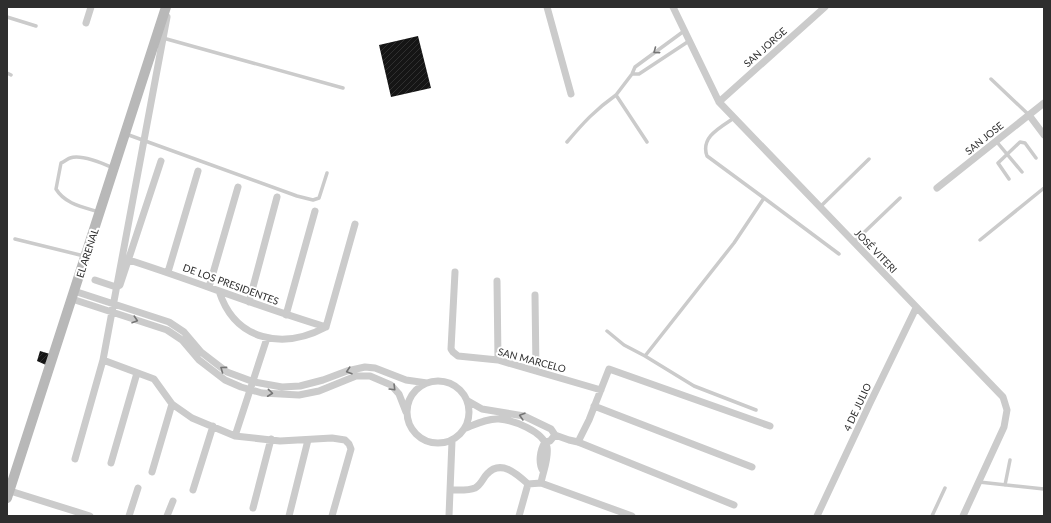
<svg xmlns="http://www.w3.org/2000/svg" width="1051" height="523" font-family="Lato,sans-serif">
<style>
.building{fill:url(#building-hatch)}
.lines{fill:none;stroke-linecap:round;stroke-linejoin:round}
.lane{stroke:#cbcbcb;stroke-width:3.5}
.street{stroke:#cbcbcb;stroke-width:7}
.secondary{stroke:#b8b8b8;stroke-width:10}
.oneway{stroke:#757575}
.labels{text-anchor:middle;stroke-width:4;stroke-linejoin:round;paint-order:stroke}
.street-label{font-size:10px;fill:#2e2e2e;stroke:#fff}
</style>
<defs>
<pattern id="building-hatch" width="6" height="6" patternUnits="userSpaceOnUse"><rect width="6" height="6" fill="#151515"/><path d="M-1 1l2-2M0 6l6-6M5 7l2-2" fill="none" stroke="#2f2f2f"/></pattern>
</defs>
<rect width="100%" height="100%" fill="#fff"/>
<path class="building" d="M418,36L431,88L391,97L379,45Z
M40,351L50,354L46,365L37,361Z"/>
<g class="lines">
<path class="lane" d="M7,17L36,26
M163,38L343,88
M7,73L11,75
M632,74H639L689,41
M991,79L1029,115
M126,134L297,196L313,200L319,198L327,173
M996,141L1022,172
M567,142C584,122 595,110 616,95
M647,142L616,95L632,74L635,67L684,31
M1009,179L998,163L1020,142L1025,143L1036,158
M764,198L839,254
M820,207L869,159
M99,212C83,207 65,204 56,189L61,163C64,162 67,159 70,158C81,154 102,163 113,168
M15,239L84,256
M980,240L1044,188
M854,242L900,198
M607,331L624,345L645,356L734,243L764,198L707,156C700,137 721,127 734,118
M645,356L694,386L756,410
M979,482L1044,489
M1005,485L1010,460
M932,516L945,488"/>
<path class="street" d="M547,7L571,94
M673,7L719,102L1003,397L1007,410L1004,427L963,516
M86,23L91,7
M719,102L825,7
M1029,115L1044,135
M937,188L1044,103
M129,260C195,281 259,307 326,327
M168,272L198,171
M455,272L451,349L453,352L458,356L498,360L601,390
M95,280L116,287L120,285L161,161
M497,281L498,360
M209,287L238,187
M74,291L169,322L184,332L201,352L227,372L254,382L282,387L300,386L323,380L347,371L365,367L375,368L406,380L427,383
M219,291C235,341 283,350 326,327
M535,295L536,371
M72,299L167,330L182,340L199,360L225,380L241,387L262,393L299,395L319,391L356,376H370L391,385L399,394L406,412
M249,302L277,197
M286,315L315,211
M326,327L355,224
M103,360L154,379L172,404L192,418L235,436L280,441L332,438L345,440L349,444L351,449L332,516
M407 412a31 31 0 1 1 62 0a31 31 0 1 1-62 0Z
M468,401L482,409L524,416L551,429L555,435L569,440L578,442L734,505
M594,406L752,467
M466,428C476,424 488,418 499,419C513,420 543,431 547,447C549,459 543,471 541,483
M235,436L267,338
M578,442L589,420L609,369L770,426
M75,459L103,360L167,17
M111,463L137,373
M543,471C538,463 540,450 545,442L550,441L555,435
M152,472L172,404
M7,490L90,516
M193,490L213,426
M450,490C458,490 468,491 475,488C481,485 483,478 487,474C501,459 517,474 528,484L541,483L632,516
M253,508L271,439
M129,516L138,488
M167,516L173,501
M289,516L308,440
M449,516L452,441
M519,516L528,484
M817,516L870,403L916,308"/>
<path class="secondary" d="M7,498L166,7"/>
</g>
<defs><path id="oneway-chevron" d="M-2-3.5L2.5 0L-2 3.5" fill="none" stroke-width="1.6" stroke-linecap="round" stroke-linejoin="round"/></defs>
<g class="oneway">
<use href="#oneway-chevron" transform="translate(656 51) rotate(143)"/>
<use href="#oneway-chevron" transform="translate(135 320) rotate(18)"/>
<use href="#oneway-chevron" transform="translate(223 369) rotate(-144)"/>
<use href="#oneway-chevron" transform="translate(349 371) rotate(162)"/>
<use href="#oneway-chevron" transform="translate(393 388) rotate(45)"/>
<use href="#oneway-chevron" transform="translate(270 393) rotate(6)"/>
<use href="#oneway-chevron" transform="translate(522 416) rotate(-164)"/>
</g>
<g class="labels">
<g class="street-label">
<text transform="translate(765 47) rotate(-42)" y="4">SAN JORGE</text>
<text transform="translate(984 138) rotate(-39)" y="4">SAN JOSE</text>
<text transform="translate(876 251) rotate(46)" y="4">JOSÉ VITERI</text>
<text transform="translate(87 253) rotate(-72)" y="4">EL ARENAL</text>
<text transform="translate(231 284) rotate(20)" y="4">DE LOS PRESIDENTES</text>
<text transform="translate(532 360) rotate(15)" y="4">SAN MARCELO</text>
<text transform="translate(857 407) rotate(-65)" y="4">4 DE JULIO</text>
</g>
</g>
<rect width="1051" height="523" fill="none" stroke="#2e2e2e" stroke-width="16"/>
</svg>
